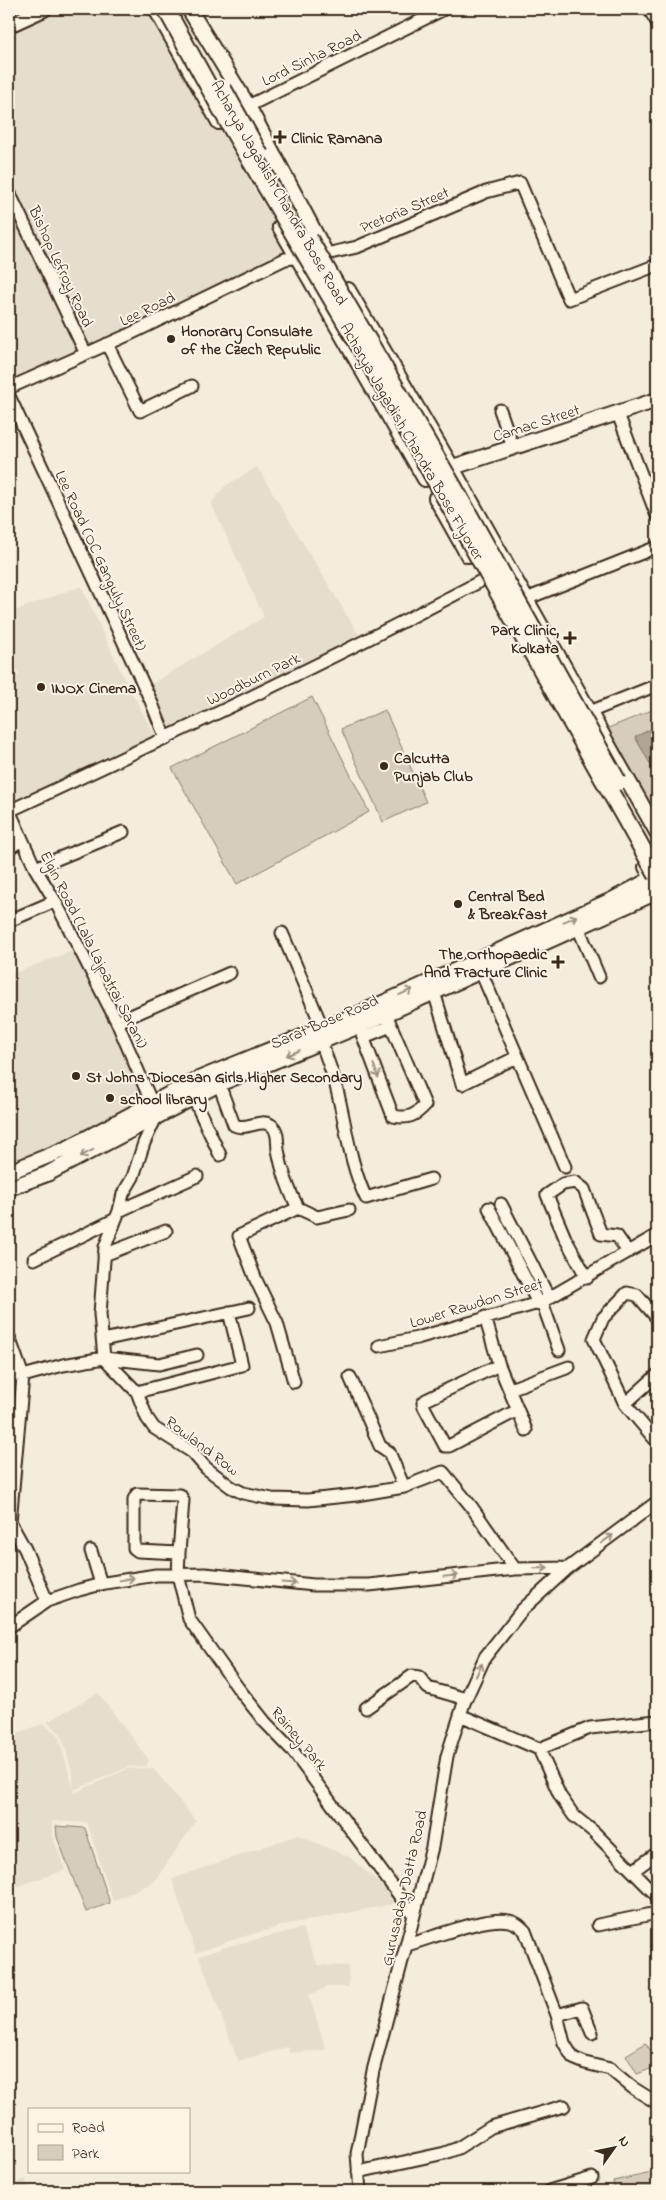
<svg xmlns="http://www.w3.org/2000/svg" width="666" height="2200" font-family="'Indie Flower',sans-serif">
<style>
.built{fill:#e5ddce}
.green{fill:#d6cdbd;stroke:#887c6e}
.water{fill:#b0a596;stroke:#817466}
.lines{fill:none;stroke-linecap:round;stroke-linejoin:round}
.minor-casing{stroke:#3b2a1e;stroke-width:15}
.major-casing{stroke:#3b2a1e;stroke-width:18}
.minor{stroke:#fcf5e5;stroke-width:11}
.major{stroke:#fcf5e5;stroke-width:14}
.highway-bridge-casing{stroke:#3b2a1e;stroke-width:20;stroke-linecap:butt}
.highway-bridge{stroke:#fcf5e5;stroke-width:16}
.oneway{stroke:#9c9082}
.poi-dot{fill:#3b2a1e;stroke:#fcf5e5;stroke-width:2}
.labels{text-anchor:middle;stroke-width:4;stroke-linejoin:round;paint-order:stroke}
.street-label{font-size:16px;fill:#3b2a1e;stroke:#fcf5e5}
.poi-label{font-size:16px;font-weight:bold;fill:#3b2a1e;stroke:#fcf5e5;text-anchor:start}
</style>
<rect width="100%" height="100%" fill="#f4eddd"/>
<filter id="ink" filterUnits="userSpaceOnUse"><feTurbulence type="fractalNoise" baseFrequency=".02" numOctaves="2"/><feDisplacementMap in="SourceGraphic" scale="10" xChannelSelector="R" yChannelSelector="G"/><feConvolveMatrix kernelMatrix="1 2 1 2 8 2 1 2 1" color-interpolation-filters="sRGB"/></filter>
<g filter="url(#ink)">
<path class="built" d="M17,9H151L290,251L89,348L9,178V12Z
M9,198L79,351L9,385Z
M257,467L359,635L166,742L139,691L264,617L211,503L225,486Z
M81,586L125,680L158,741L9,802V679L19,675L9,654V613Z
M72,951L158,1106L21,1179L9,1181V975Z
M98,1693L149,1760L146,1766L128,1767L74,1790V1793L127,1769L153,1768L196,1821L154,1882L113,1901L87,1823L52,1821L53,1838L65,1870L9,1889V1736L43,1724L58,1735L73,1787V1775L61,1734L47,1722Z
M298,1835L349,1857L394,1895L393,1904L289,1924L232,1940L196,1953L172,1879Z
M302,1928L318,1965L348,1966L349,1987H327L309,1995L326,2050L289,2053L288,2047L238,2061L199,1956L229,1946Z
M25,2179L30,2191H9V2185Z"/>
<path class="green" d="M312,697L369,812L237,884L172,768Z
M657,708V815L606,729Z
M385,710L426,802L383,822L341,729Z
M56,1826L85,1828L110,1903L86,1912L57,1837Z
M646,2043L650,2050L657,2047V2080L650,2069L637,2074L626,2055Z
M657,2172V2191H615L613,2181Z"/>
<path class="water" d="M657,726V776L635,737Z"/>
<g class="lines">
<g class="minor-casing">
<path id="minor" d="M649,9L657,22
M242,109L444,9
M9,192L86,354
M107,344L140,411L192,386
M9,388L128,335L285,259L326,254L357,247L486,192L520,183L569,299L657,265
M9,396L151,701L166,739
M500,410L513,447
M618,414L657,516
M526,599L657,547
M582,715L657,685
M9,810L35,868L55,901L117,1022L157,1115L144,1143L133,1177L123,1194L119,1211L105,1247L100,1314L104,1358L137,1392L147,1418L154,1428L192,1452L206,1468L231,1487L243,1493L272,1499L308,1500L356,1495L404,1487L443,1472L471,1506L515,1569
M9,811C173,735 336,658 496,573
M9,848L22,840
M35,868L123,832
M9,921L55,901
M578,927L599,977
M282,933L323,1029
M481,972L565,1167
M434,992L462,1084L517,1057
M117,1022L230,973
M359,1026L393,1116C408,1119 415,1116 425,1105L386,1014
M364,1037L391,1026
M321,1042C326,1056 332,1071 336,1086C346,1124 349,1162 366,1198L431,1179
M219,1084L234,1125C246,1131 260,1118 271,1125C279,1130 277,1142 278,1150C282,1172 288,1189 298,1208L317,1217L349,1210
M193,1097L220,1155
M501,1204L549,1298
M489,1208L538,1303
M119,1211L197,1176
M104,1255L166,1231
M34,1259L116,1219
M587,1278L565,1238L547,1195L563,1184L575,1182L584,1189L601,1234L617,1236L628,1252
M542,1302L559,1350
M485,1317L499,1365L526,1430
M657,1318L637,1295L627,1293L603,1318L594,1339L625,1404L657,1442
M9,1337L23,1376L10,1522L25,1549L47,1601
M103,1340L249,1308
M379,1346L417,1338L542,1302L657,1235
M499,1365L426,1400L423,1403L424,1407L445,1446H449L518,1410
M9,1373L23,1376L63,1365L104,1358L159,1364L197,1355
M350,1377L380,1446L389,1452L404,1487
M294,1382L277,1323L256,1280L239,1236L298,1208
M510,1389L569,1367
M137,1392L242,1365L229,1312
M625,1404L657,1375
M91,1551L101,1584
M179,1553L183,1500L180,1495L137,1494L134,1499V1548L138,1551L179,1553L178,1575L189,1619L238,1688L265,1722L292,1750L413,1914
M9,1627L47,1601L79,1590L105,1583L156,1575L205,1574L314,1585H369L515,1569L568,1568
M366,1708L412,1676L419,1677L428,1688L466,1699
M460,1715L539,1749L560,1796L574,1816L594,1832L657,1896
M539,1749L590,1728L657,1721
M633,1871L657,1853
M598,1925L657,1913
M407,1945C432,1938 485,1916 509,1921C516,1922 520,1926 525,1931L557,2015L564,2043L573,2058L585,2063L610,2069L633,2088L657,2103
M557,2015L582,2008L592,2033
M358,2172L445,2153L458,2148L491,2127L564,2106
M360,2191L357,2154L373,2071L432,1847L447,1756L464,1703L485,1657L522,1610L568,1568L657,1502
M549,2191L592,2178"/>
</g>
<g class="major-casing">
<path id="major" d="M156,9L219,122
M189,9L248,106L324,250
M9,25L44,9
M280,227L425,479
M348,290L451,466L657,832
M444,470L657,400
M436,498L468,555
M646,867L657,887
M9,1172L70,1147L196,1080L363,1012L612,900L657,876
M9,1188L47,1174L219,1084L359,1026L657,892"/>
</g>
<use href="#minor" class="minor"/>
<use href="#major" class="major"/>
<g class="highway-bridge-casing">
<path id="highway-bridge" d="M166,9L232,129L371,366L657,875
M223,89L260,155
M309,239L453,486L618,782"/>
</g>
<use href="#highway-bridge" class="highway-bridge"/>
</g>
<defs><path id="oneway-shaft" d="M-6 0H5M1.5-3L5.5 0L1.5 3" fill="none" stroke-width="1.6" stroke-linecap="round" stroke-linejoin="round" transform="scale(1.25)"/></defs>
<g class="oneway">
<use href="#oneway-shaft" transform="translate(570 919) rotate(-23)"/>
<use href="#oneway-shaft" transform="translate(406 992) rotate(-24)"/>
<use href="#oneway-shaft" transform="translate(293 1053) rotate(157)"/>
<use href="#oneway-shaft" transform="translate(376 1071) rotate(70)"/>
<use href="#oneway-shaft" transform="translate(87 1153) rotate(153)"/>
<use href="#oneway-shaft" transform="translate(607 1539) rotate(-36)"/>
<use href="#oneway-shaft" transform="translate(541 1568) rotate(-1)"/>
<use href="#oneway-shaft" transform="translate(451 1576) rotate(-6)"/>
<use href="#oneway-shaft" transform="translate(127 1579) rotate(-9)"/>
<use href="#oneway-shaft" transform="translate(289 1583) rotate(4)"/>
<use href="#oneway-shaft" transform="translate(479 1670) rotate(-65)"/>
</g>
</g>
<g class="poi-dot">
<path d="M277.5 129.5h5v5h5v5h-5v5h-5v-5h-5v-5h5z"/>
<circle cx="171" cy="339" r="5"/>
<path d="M567.5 630.5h5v5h5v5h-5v5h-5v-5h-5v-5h5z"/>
<circle cx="41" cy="687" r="5"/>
<circle cx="384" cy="766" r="5"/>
<circle cx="458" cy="904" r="5"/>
<path d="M555.5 954.5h5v5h5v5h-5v5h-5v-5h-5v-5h5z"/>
<circle cx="76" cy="1076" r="5"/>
<circle cx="110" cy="1098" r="5"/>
</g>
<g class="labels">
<g class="street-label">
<text transform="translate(311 57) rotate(-26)" y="6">Lord Sinha Road</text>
<text transform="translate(280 192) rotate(60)" y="6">Acharya Jagadish Chandra Bose Road</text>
<text transform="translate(404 209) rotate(-23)" y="6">Pretoria Street</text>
<text transform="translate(62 266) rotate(65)" y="6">Bishop Lefroy Road</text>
<text transform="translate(147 308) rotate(-26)" y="6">Lee Road</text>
<text transform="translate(536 422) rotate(-18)" y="6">Camac Street</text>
<text transform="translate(413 441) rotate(60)" y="6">Acharya Jagadish Chandra Bose Flyover</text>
<text transform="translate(102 560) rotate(65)" y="6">Lee Road (OC Ganguly Street)</text>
<text transform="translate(253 678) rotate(-26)" y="6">Woodburn Park</text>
<text transform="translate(95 949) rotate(63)" y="6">Elgin Road (Lala Lajpatrai Sarani)</text>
<text transform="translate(324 1021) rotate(-23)" y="6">Sarat Bose Road</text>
<text transform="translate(476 1302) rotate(-17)" y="6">Lower Rawdon Street</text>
<text transform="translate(203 1445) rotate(37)" y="6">Rowland Row</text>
<text transform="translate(300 1738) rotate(50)" y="6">Rainey Park</text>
<text transform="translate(403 1888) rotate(-77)" y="6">Gurusaday Datta Road</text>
</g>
<g class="poi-label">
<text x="291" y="143">Clinic Ramana</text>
<text x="181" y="336">Honorary Consulate<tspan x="181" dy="18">of the Czech Republic</tspan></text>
<text x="559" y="635" text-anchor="end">Park Clinic,<tspan x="559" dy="18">Kolkata</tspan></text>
<text x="51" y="693">INOX Cinema</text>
<text x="394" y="763">Calcutta<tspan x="394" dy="18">Punjab Club</tspan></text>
<text x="468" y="901">Central Bed<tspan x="468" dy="18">&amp; Breakfast</tspan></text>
<text x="547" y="959" text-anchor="end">The Orthopaedic<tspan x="547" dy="18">And Fracture Clinic</tspan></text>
<text x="86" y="1082">St Johns Diocesan Girls Higher Secondary</text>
<text x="120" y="1104">school library</text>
</g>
</g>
<rect width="666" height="2200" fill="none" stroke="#fcf5e5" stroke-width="30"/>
<rect x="15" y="15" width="636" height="2170" fill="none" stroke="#3b2a1e" stroke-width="2" filter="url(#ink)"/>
<rect x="28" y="2108" width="162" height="65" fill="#fcf5e5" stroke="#afa495"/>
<rect x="38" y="2124" width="25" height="8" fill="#fcf5e5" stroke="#afa495"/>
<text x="72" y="2132" font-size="15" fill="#3b2a1e">Road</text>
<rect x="38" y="2145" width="25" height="15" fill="#d6cdbd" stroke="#afa495"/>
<text x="72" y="2158" font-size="15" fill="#3b2a1e">Park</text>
<g transform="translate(614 2148) rotate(57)" stroke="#fcf5e5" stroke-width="4" paint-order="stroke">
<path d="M0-4L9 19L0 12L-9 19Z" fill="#3b2a1e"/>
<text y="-8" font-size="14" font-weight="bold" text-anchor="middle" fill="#3b2a1e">N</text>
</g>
</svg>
